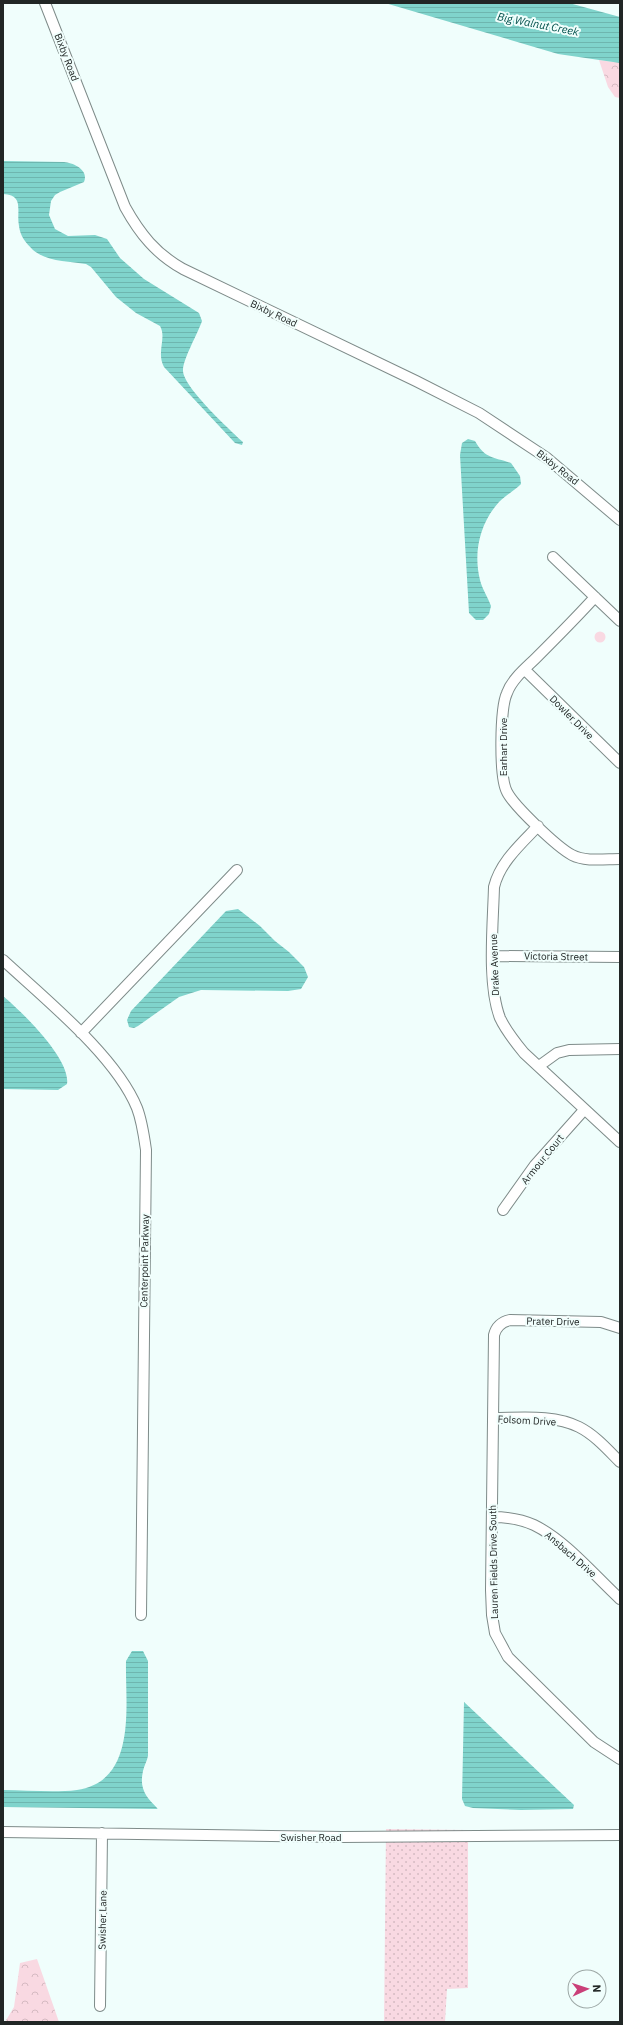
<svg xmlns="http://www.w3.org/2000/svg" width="623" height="2025" font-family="'IBM Plex Sans',sans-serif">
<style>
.grass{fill:url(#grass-dots)}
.forest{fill:url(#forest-crowns)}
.park{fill:#f9d9e2}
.water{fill:url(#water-rules)}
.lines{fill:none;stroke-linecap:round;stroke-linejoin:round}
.minor-casing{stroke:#7e8b89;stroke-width:12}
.minor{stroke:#fff;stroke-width:10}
.labels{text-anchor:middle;stroke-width:4;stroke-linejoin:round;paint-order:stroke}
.street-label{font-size:10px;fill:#212625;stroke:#f0fefc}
.water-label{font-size:11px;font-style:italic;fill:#00504b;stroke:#f0fefc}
</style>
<defs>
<pattern id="grass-dots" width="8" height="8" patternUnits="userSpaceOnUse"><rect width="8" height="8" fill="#f9d9e2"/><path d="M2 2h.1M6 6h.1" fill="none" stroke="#d5bac2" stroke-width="1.8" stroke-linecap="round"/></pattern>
<pattern id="forest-crowns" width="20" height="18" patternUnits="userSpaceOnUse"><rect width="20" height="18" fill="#f9d9e2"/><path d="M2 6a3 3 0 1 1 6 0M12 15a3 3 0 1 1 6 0" fill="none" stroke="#d5bac2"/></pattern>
<pattern id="water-rules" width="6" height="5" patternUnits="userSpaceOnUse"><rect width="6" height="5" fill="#80d4cc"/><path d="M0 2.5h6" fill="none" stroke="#6eb6af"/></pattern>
</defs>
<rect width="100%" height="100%" fill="#f0fefc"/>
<path class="grass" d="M386,1829L468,1830V1988L447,1989L445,2022H384Z"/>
<path class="forest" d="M599,60L620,63V98L615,97L608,87Z
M37,1959L59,2022H5L14,2007L20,1963Z"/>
<path class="park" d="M594.5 637a5.5 5.5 0 1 1 11 0a5.5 5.5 0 1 1-11 0Z"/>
<path class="water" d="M385,3H569L620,17V63L558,54Z
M3,161L64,162C74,163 89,170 84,182L60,192L55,195L51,201L49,215L55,229L68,236L95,235L107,239L120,258L144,279L199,313L202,321C198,333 183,359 183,370C182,386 230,430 243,442L242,445L235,443L164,367C156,352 167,338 160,326L136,313L116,297L91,267L86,264C69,261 47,262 33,250C26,243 20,236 19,226C16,211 25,195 3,194Z
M468,439L475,441C485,459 494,457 511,463L520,476L521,484C514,491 506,495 499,502C480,523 473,552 480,580C482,589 488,597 491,606L489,614L483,620H476L469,613L460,455L462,443Z
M238,909L260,926L275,941L289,952L304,967L308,977L301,989L288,991L201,990L179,997L138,1026L134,1028L129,1027L127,1020L131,1011L226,911Z
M3,996C21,1011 71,1059 67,1084L58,1090L3,1089Z
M132,1651H143L148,1661V1756C147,1761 144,1766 143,1771C139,1789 146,1797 158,1809L3,1807V1790C27,1790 53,1793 77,1790C138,1781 125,1705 126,1661Z
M464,1702L574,1805L573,1809L521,1810L473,1808L465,1806L462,1799Z"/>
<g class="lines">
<g class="minor-casing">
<path id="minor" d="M45,3L125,207C140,234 156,254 183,269L416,381L479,413L547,458L620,520
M553,557L620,621
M595,597C576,618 556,638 536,658C526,668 512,679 507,693C500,708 499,777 507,792C514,806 557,847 572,855C585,862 605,859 620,859
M525,670L620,763
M538,826C521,844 500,862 494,887C493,925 487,984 500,1018C506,1031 515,1042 524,1053L620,1142
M493,956L620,957
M3,960C45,999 116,1056 137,1108C142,1121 144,1136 146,1150L141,1615
M81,1033L237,870
M539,1066L557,1053L569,1050L620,1049
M503,1210L535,1165L584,1110
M620,1328L601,1322L510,1320C501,1322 496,1327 494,1335L491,1590L492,1615L495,1633L508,1657L594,1742L620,1759
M493,1418C520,1418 554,1414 579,1427C595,1435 608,1450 620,1462
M492,1517C506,1517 521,1519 534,1525C565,1540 594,1575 620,1599
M3,1832L342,1837L620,1835
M100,2006L102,1833"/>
</g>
<use href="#minor" class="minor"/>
</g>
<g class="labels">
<g class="street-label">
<text transform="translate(67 57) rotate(69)" y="4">Bixby Road</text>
<text transform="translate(274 313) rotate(25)" y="4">Bixby Road</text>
<text transform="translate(558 467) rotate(38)" y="4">Bixby Road</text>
<text transform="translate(572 717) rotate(45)" y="4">Dowler Drive</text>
<text transform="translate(503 747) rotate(-90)" y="4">Earhart Drive</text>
<text transform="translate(556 956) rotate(1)" y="4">Victoria Street</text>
<text transform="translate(494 965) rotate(-92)" y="4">Drake Avenue</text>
<text transform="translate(542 1159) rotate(-51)" y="4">Armour Court</text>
<text transform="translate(144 1261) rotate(-89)" y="4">Centerpoint Parkway</text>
<text transform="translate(553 1321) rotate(1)" y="4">Prater Drive</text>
<text transform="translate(527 1420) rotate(3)" y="4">Folsom Drive</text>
<text transform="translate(571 1554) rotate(41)" y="4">Ansbach Drive</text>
<text transform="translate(493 1562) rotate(-91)" y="4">Lauren Fields Drive South</text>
<text x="311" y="1841">Swisher Road</text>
<text transform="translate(102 1920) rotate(-89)" y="4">Swisher Lane</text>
</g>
<g class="water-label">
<text transform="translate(538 24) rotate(11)" y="4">Big Walnut Creek</text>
</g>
</g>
<rect width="623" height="2025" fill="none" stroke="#212625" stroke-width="8"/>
<g transform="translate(587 1989) rotate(87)"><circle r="19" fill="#f0fefc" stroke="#9da8a6"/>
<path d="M0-3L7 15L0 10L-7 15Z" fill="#ca4079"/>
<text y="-6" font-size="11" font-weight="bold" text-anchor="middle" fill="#212625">N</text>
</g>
</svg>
